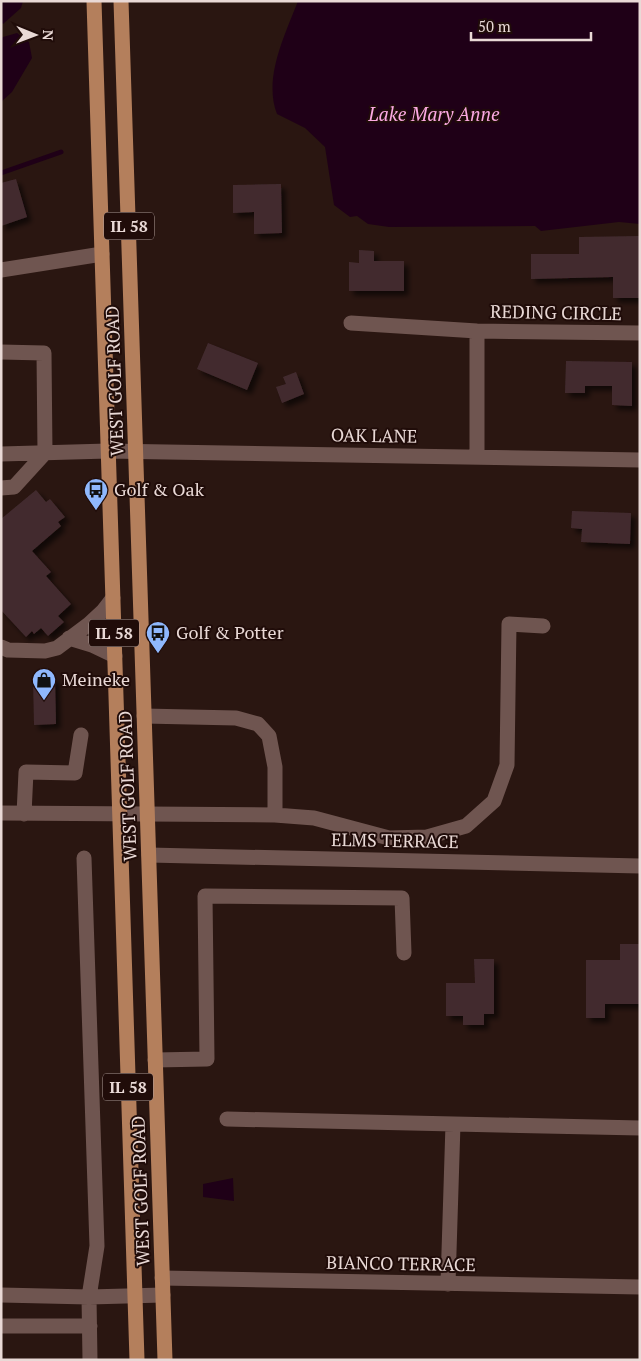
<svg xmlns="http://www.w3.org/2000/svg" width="641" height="1361" font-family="'PT Serif',serif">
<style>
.water{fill:#1f0017}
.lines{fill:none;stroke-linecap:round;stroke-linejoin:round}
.stream{stroke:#1f0017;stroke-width:5}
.building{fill:#422b2f;filter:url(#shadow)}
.minor{stroke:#6f5550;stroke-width:15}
.major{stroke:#b47f5c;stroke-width:15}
.labels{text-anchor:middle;stroke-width:4;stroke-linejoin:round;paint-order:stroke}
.shield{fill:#200c09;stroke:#ad9c98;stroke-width:1}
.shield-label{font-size:16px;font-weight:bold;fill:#e9d9d6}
.street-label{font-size:18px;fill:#e9d9d6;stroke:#200c09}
.poi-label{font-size:18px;fill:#e9d9d6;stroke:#200c09;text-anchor:start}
.water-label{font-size:19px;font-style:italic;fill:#fca9e2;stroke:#200c09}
</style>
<defs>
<filter id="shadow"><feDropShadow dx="4.5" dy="4.5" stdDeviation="2.5" flood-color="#0009"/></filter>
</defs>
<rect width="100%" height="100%" fill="#2a1611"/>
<path class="water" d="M1,1H23L21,8L3,24L1,22Z
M298,1H640V224L619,222L541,231L535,226L389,227L368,224L357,216L350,217L334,205L325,147L305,128L277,114C263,78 285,35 298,1Z
M17,33L29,42L32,58L12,92L1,102V39L3,37Z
M233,1178L234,1201L203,1197V1184Z"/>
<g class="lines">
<path class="stream" d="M1,173L61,152"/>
</g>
<path class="building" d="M16,179L27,217L1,226V183Z
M281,184L282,233L254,234V212L233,213V185Z
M640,236V298H613V277L531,279V254H579V237Z
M359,250L374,251V261H404V291H349V262L359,263Z
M208,343L258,363L247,390L197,369Z
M566,361L632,362V406L612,405V386H585V393H565Z
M296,372L304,394L282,403L276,387L286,384L283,377Z
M36,490L46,502L50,499L65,517L58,522L61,526L32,551L51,572L46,576L71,604L58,616L64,622L48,636L41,628L34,634L32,631L26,637L1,610V519Z
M572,511L631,513L630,544L581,542L582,529L571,528Z
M55,677L56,724L34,725L33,678Z
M620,944H639V1004H605V1018H586V960H620Z
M474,959H494V1014H484V1025H463V1016H446V983H475Z"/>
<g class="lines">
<path class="minor" d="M1,270L102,254
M351,323L477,331L640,333
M477,331V457
M1,352L44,353L45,453L14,487L1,488
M1,454L108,451L640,460
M69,638L92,645L115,656
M1,647L8,650L45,651L57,648L89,624L103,611L113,598
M144,716L236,718L258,724L269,736L275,767V815
M1,813L275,815L314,818L389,838L427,837L466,826L494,801L507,765L509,624L543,626
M24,814L26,772L75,773L81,735
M149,855L640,866
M84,858L97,1246L89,1297L90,1360
M155,1060L207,1059L205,896L402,898L404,953
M227,1119L640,1128
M162,1278L640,1287
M448,1284L453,1124
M1,1295L89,1297L163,1295
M1,1326H90"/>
<path class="major" d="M94,1L137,1360
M121,1L165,1360"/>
</g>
<defs>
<g id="bus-pin" transform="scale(1.25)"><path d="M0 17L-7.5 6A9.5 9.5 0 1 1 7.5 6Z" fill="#8fb8fd" stroke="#200c09"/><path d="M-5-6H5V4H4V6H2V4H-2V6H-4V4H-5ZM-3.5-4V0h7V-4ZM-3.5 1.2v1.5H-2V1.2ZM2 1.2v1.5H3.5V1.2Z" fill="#111"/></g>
<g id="shop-pin" transform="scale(1.25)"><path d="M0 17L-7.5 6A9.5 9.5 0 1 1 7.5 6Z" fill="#8fb8fd" stroke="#200c09"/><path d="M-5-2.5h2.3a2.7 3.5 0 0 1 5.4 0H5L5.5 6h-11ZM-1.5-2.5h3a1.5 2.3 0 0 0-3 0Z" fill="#111"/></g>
</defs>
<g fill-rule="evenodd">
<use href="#bus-pin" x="96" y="490"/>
<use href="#bus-pin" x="158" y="633"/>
<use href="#shop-pin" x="44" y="680"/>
</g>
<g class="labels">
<g class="shield">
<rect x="104" y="212.5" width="50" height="27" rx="4"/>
<rect x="89" y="619.5" width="50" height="27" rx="4"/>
<rect x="103" y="1073.5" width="50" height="27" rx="4"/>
</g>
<g class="shield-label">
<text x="129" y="232">IL 58</text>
<text x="114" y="639">IL 58</text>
<text x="128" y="1093">IL 58</text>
</g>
<g class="street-label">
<text transform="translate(556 313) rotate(1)" y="6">REDING CIRCLE</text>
<text transform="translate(115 381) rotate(-92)" y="6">WEST GOLF ROAD</text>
<text transform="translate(374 436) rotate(1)" y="6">OAK LANE</text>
<text transform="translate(128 786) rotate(-92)" y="6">WEST GOLF ROAD</text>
<text transform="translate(395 841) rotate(1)" y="6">ELMS TERRACE</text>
<text transform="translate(141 1191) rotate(-92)" y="6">WEST GOLF ROAD</text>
<text transform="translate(401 1264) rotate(1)" y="6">BIANCO TERRACE</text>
</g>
<g class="poi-label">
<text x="114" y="496">Golf &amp; Oak</text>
<text x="176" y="639">Golf &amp; Potter</text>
<text x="62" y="686">Meineke</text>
</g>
<g class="water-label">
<text x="434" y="121">Lake Mary Anne</text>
</g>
</g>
<rect width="641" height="1361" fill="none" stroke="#e9d9d6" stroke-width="5"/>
<g transform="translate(35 35) rotate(91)" stroke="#200c09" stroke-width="4" paint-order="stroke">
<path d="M0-4L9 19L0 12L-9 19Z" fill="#e9d9d6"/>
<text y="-8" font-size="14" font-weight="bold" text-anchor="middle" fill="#e9d9d6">N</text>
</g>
<path d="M471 32v8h120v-8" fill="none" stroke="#e9d9d6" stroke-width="2.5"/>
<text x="478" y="32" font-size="15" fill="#e9d9d6" stroke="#200c09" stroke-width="4" paint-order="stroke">50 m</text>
</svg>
